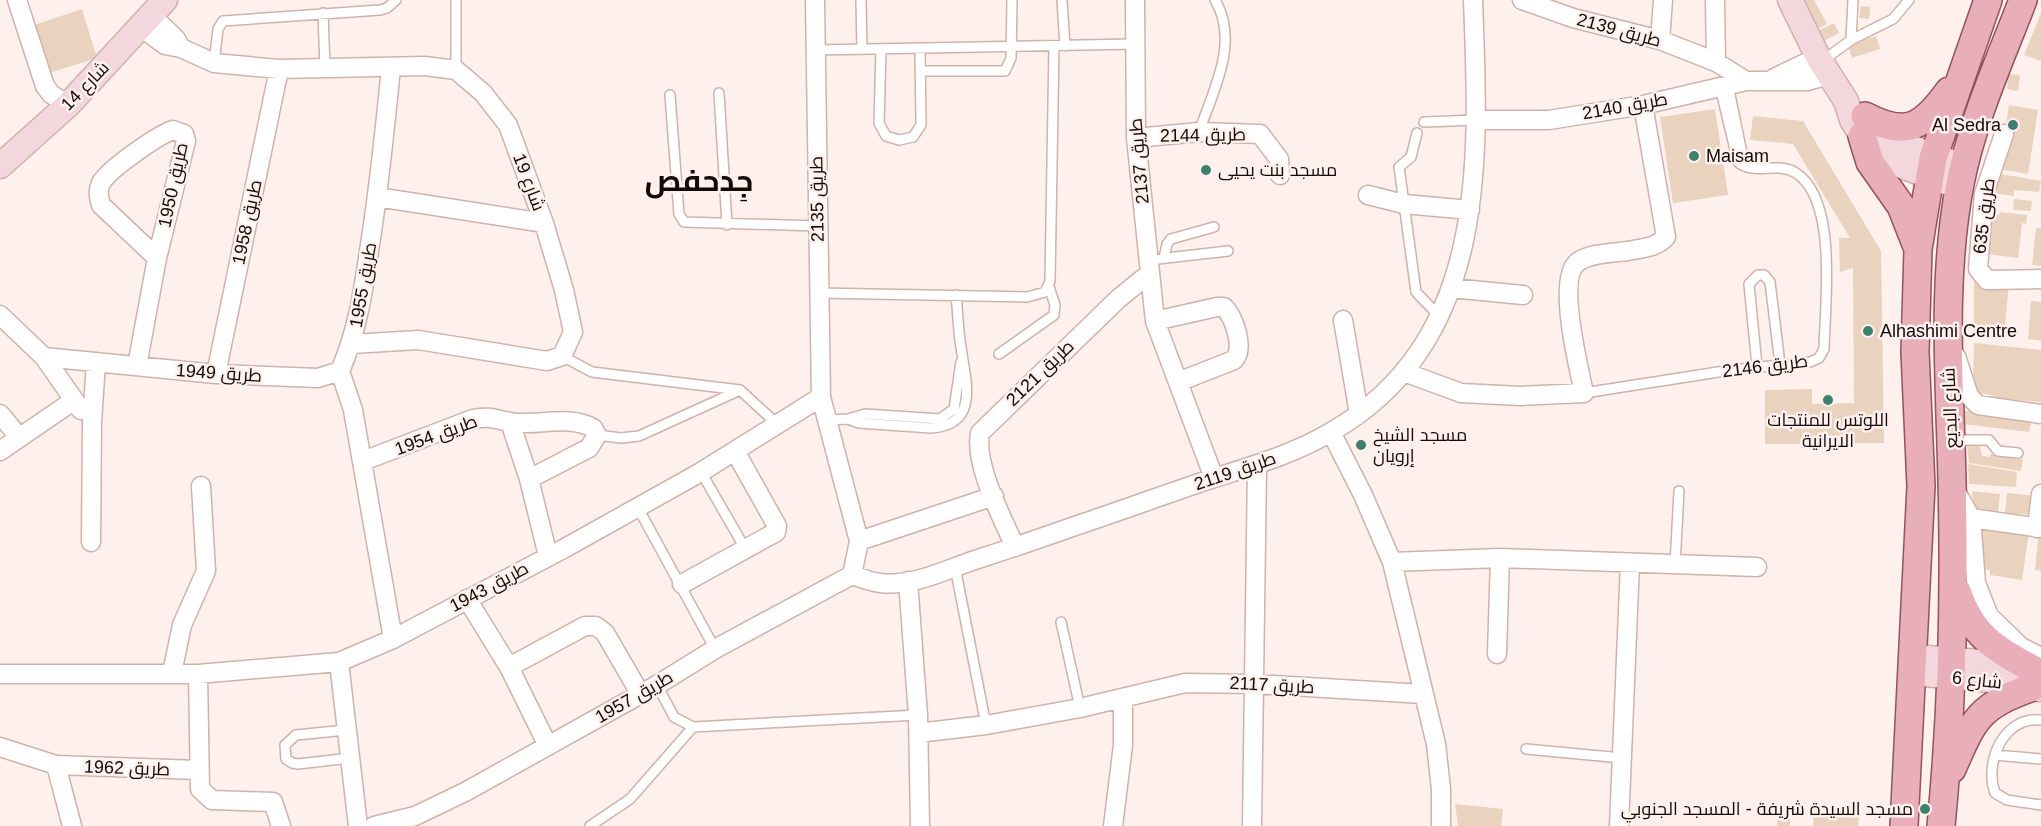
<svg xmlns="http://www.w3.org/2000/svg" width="2041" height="826" font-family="Helvetica,Cairo,sans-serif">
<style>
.building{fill:#e9d3bf}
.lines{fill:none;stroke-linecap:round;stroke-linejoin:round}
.lane-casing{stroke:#d0b2aa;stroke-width:12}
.street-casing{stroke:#d0b2aa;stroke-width:21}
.secondary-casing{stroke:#d0b2aa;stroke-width:27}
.primary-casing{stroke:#94535c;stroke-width:30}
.lane{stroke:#fff;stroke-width:9}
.street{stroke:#fff;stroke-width:18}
.secondary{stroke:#f4d7dc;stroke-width:24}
.primary{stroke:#e8afb9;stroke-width:27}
.poi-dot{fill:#3e7f6f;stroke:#fdf0ed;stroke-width:2}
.labels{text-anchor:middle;stroke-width:5;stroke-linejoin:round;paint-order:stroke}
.street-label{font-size:18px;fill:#140a07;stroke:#fdf0ed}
.poi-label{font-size:18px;fill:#140a07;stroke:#fdf0ed;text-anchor:start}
.town-label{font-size:30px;font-weight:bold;fill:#140a07;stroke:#fdf0ed}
</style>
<rect width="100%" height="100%" fill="#fdf0ed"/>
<path class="building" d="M1801,0H1814L1827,24L1818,29Z
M1861,6L1870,7L1869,19L1859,18Z
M82,9L97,58L49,73L34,25Z
M2041,13V61L2024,55Z
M1834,23L1839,33L1824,41L1818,31Z
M1876,36L1880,49L1852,58L1848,45Z
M2008,74L2020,75L2018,91L2007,89Z
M2009,105L2038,110L2028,174L1999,169Z
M1715,109L1728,195L1673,203L1660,117Z
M1753,116L1803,121L1881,251L1884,443L1765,444V390L1812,389V404L1854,403L1853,268L1840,272L1839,238H1850L1793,144L1750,140Z
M1995,173L2041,181L2039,192L2014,190V196L1993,193Z
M2014,199L2032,201L2031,211L2013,210Z
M2000,212L2027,215L2026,224L2022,223L2018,258L1987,254L1992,214L1999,215Z
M2036,228H2041V266L2032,265Z
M1974,282L2009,284L2004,338L1974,336Z
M2031,301L2041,302V341L2028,339Z
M1974,343L2041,350V402L1995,398V396L1977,392L1973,386Z
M1963,410L2032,419L2029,432L1963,424Z
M1967,445H1980L1982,456L1990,457V454L2023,459L2021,471L1969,463Z
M1968,464L2017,472L2016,487L1969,484Z
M1972,491L2000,494L1998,513L1974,511Z
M2007,493L2036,496L2034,515L2005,513Z
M1978,523L2029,531L2022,580L1990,575V570L1977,568Z
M2039,531L2041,532V571L2035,570Z
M1455,804L1503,809L1501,826H1458Z
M1814,810L1846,813V816L1859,817L1858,826H1813Z
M1778,813H1790V826H1777Z"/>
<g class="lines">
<g class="lane-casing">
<path id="lane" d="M456,0V70
M861,0L862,50
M1062,0L1065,46
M323,13L325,69
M1851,40L1853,0
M816,50L1133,44
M881,50L879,123L886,136L899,140L913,137L921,125L920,49
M1821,62L1851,40L1893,19L1909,0
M214,63L218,29L223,21L380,10L387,8L396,0
M922,71H1005L1011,58L1012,0
M1728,85L1742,153L1756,168
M719,93L727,225
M670,95L679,214L684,222L817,226
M1424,122L1477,120
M1199,132C1213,91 1240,42 1215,0
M1417,133L1411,157L1399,167L1416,292L1439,316
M1164,258L1167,244L1171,239L1214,227
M1149,260L1228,251
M818,293L1027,297L1045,292L1050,281L1054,46
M999,354L1054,315L1055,305L1049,287
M562,356L592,372L740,390L776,423
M1757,366L1749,284L1758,275H1764L1770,282L1780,364
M1584,393L1731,370L1810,362L1819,358L1824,349C1825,303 1838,200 1796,173C1778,161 1753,176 1738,162L1720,87
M848,419L859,423L931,428C981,425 965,379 961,347C958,330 958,313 956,295
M828,420L848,419L865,414L940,419L954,409L961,362
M597,435L621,438L639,436L738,391
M1954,440H1989L1998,451L2018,453
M701,472L746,550
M637,506L715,649
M1675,565L1679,491
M955,567L986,725
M1061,622L1080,708
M657,685L674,717L693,727L918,715
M2041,720C2003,716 1984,763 1995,793L2007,800L2041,805
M346,730L296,735L285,745L286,759L292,763L298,764L350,758
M1526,749L1622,758
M1995,755L2041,759
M590,826L630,799L693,727"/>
</g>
<g class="street-casing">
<path id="street" d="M17,0L45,86L51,94L68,105
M815,0L821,397L859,541L852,575
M1135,0L1136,138L1155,321L1214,478
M1522,0L1573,18L1660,40L1716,62
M1715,0L1716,62L1746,81
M152,16L176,39L181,48
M141,27L165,45L181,48L214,63L279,69L425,66L456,70L483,93L508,125L544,223L564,290L573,332L562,356L547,361L418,340L352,344
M1660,40L1663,0
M1774,78L1818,57
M1477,120H1549L1643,105L1746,81H1807L1829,75
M2004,134L1984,194L1978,269L1987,280L2041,279
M1136,138L1199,132L1260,134L1279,159L1280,175
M1368,195L1404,204L1470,210
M377,197L544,223
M1451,288L1523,295
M0,315L44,357L216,374L318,378L340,371
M1343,320L1359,414
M1155,321L1217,307H1224C1234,317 1245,348 1234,360L1178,382
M1956,356L1969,396L1978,405L2041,414
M44,357L81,410
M137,366L157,258L186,141L184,134L173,130C158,135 109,169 101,183C97,191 99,197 101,205L157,258
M340,371C357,332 363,293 369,251C379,190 385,129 391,68
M340,371L353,410L393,639
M1404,372L1461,393L1520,396L1584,393C1579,369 1556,277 1578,262C1590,253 1613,253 1628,251C1642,248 1656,248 1666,237L1643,105
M216,374L279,69
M0,414L19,437
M510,422L529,479L548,556
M1331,432L1363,495L1392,562L1436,744L1441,789V826
M0,451L73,401
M363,461L473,419C493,416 492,419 510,422C536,427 568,414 593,428L597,435L589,448L529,479
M1954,488L1971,518L1976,583L1989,616L2021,647L2041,657
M1971,518L2041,528
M2037,528L2041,494
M859,541L994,496
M91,542L92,422L96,362
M1015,547C1002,517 974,465 980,433L1118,299L1150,273
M1392,562L1500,558L1757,567
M852,575C861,578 871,582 880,583C911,587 943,571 972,561C1006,550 1041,538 1075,526C1120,511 1166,494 1211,479C1252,466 1294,454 1331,432C1490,341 1479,158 1473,0
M908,581L918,715L920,826
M682,584L776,532L777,526L735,451
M467,599L509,667L548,746
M1497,654L1500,558
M339,662L358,826
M509,667L585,626H596L605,633L641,695
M172,673L182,625L206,571L201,486
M0,674H198L339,662L393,639L565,548L701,472L821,397
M198,674L200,789L212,800L273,802L281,826
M918,733L986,725L1080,708L1185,683L1256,684L1423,694
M0,747L56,765L198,770
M56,765L72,826
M374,826L415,816L465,792L657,685L715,649L852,575
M1113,826L1123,745V700
M1252,826L1257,466
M1619,826L1630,563"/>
</g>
<g class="secondary-casing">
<path id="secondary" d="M1790,0L1818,57L1846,101L1852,120L1862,136L1874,150L1899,165L1959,187
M1870,120C1898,144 1928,157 1964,165
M0,166L68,105L165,0
M1915,657L1992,663L2027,670
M1913,673L2001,681L2039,689"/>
</g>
<g class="primary-casing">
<path id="primary" d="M1865,116C1907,138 1923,127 1949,91
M1862,136L1870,162L1901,206L1916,244
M1957,591C1973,639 1998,650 2040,673
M1952,769C1974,718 1979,706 2033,687
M1904,826L1921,486L1915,352L1918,249L1933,158L1988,0
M1941,826C1952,712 1955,597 1952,482C1950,383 1941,282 1960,184C1972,121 2000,60 2023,0"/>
</g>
<use href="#lane" class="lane"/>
<use href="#street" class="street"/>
<use href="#secondary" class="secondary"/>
<use href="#primary" class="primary"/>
</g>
<g class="poi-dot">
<circle cx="2013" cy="125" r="6"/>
<circle cx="1694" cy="156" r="6"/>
<circle cx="1206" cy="170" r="6"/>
<circle cx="1868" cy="331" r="6"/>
<circle cx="1828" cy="400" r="6"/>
<circle cx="1361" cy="445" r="6"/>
<circle cx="1925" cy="809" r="6"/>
</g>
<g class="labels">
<g class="street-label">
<text transform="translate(1619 30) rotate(15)" y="6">طريق 2139</text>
<text transform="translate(85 86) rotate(-46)" y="6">شارع 14</text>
<text transform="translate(1625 106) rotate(-10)" y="6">طريق 2140</text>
<text transform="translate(1203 135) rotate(-1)" y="6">طريق 2144</text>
<text transform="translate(1139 161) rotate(-95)" y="6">طريق 2137</text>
<text transform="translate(529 182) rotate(69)" y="6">شارع 19</text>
<text transform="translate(173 185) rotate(-78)" y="6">طريق 1950</text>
<text transform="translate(817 199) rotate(-91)" y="6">طريق 2135</text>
<text transform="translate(1984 216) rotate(-83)" y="6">طريق 635</text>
<text transform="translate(247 222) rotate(-78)" y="6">طريق 1958</text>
<text transform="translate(363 285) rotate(-80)" y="6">طريق 1955</text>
<text transform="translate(1765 366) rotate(-7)" y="6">طريق 2146</text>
<text transform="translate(219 373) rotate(4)" y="6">طريق 1949</text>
<text transform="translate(1040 373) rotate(-44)" y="6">طريق 2121</text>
<text transform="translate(1950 408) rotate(-92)" y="6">شارع البديع</text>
<text transform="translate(436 435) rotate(-20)" y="6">طريق 1954</text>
<text transform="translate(1235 471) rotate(-19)" y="6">طريق 2119</text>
<text transform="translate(489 587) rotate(-28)" y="6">طريق 1943</text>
<text transform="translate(1977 680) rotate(6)" y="6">شارع 6</text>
<text transform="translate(1272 685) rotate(3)" y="6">طريق 2117</text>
<text transform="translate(634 697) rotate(-30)" y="6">طريق 1957</text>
<text transform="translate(127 768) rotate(2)" y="6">طريق 1962</text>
</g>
<g class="poi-label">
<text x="2001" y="131" text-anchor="end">Al Sedra</text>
<text x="1706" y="162">Maisam</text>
<text x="1218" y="176">مسجد بنت يحيى</text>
<text x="1880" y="337">Alhashimi Centre</text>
<text x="1828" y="426" text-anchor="middle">اللوتس للمنتجات<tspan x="1828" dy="21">الايرانية</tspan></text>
<text x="1373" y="441">مسجد الشيخ<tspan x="1373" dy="21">إرويان</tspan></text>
<text x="1913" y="815" text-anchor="end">مسجد السيدة شريفة - المسجد الجنوبي</text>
</g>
<g class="town-label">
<text x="699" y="191">جِدحفص</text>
</g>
</g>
</svg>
